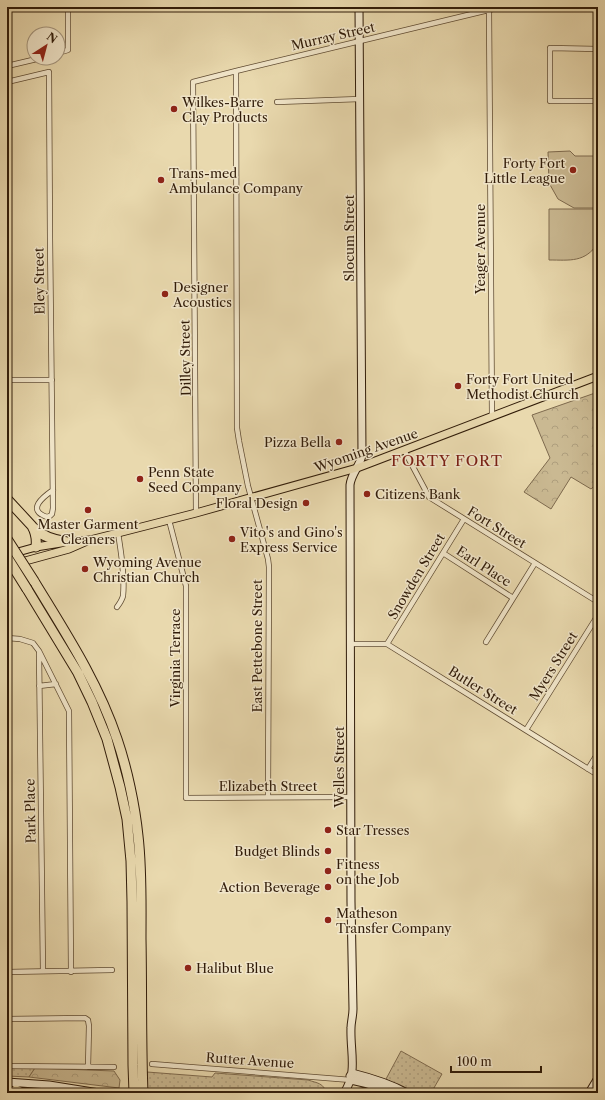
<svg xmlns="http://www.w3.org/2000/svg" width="605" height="1100" viewBox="0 0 605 1100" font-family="'Libre Caslon Text',serif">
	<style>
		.grass { fill: url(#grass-dots); stroke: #7e6a4e }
		.forest { fill: url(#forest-crowns); stroke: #7e6a4e }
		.garden { fill: #cab992; stroke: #7e6a4e }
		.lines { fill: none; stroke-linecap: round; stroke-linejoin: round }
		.street-casing { stroke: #5f4b32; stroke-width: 6 }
		.secondary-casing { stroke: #311c09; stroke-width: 9 }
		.primary-casing { stroke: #311c09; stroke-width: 9 }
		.highway-casing { stroke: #311c09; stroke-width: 11 }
		.street { stroke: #f1e6ca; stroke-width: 4.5 }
		.secondary { stroke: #f1e6ca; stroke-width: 7 }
		.primary { stroke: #e9d9ae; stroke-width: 7 }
		.highway { stroke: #e9d9ae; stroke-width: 9 }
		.highway-bridge-casing { stroke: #311c09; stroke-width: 11; stroke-linecap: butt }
		.highway-bridge { stroke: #e9d9ae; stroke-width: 9 }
		.poi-dot { fill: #8f2418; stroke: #f1e6ca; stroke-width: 1.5 }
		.labels { text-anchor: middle; stroke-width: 3; stroke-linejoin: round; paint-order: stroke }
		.street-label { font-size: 13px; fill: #311c09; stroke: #f1e6ca }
		.poi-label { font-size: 13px; fill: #311c09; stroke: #f1e6ca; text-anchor: start }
		.quarter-label { font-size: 15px; letter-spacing: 1px; fill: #7a1f14; stroke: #f1e6ca }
	</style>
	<defs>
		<pattern id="grass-dots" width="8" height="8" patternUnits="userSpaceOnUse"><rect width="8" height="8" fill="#cab992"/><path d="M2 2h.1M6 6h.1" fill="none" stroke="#ae9e7d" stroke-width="1.8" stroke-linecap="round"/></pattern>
		<pattern id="forest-crowns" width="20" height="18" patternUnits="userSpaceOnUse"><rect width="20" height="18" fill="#cab992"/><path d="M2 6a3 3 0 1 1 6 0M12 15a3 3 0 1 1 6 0" fill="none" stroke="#ae9e7d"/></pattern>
	</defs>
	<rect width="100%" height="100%" fill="#e9d9ae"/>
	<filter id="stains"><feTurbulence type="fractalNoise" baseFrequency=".005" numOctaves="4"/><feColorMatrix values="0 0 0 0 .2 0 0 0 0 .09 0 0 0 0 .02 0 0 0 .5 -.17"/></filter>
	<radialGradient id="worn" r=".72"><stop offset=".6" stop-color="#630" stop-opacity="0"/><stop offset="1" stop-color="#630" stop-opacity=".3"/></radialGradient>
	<!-- grass -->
	<path class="grass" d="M401,1051L442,1074L431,1093H411L386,1079Z
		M7,1068H35L29,1077L7,1076Z
		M147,1072L212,1077L215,1073L308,1080C317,1083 324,1083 326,1093H172L147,1089Z"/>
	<!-- forest -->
	<path class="forest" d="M598,392V483L591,489L571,477L551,509L524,492L550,458L532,415Z
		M35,1068L114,1071L120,1080L119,1088L29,1077Z"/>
	<!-- garden -->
	<path class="garden" d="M570,151L575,156H597L598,158V208H574L558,199L549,183L548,152Z
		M549,209H597L598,243C585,263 570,260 549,260Z"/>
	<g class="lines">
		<!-- street casing -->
		<g class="street-casing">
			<path id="street" d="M489,10L492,417
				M598,49L550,48V101H598
				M58,53L68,50V7
				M7,66L41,58
				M236,71L237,428L239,441L248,486L268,559L269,567L268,797
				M7,82L49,72L50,238L53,508L52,514L50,516L47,517C26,510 43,497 53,490
				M277,102L360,99
				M7,380H52
				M404,450L429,497L598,602
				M196,513L193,82L236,71L501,7
				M169,520L186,586V798L351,797
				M443,553L513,598
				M117,607C120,603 122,600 123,596C125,578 121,551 118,533
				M7,638L20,639L33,643L39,651L69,711L71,972
				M486,642L535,563
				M350,644H387L598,775
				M387,644L464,519
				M39,653L43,971
				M39,686L56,684
				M526,730L598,615
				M588,769L598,753
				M7,972L112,970
				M7,1019L85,1018L88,1020L89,1026L88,1067
				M152,1064L351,1080
				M7,1066L114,1067"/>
		</g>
		<!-- secondary casing -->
		<g class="secondary-casing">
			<path id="secondary" d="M350,1076L352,1073C372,1078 389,1083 407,1093
				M351,1080L377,1086L396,1093
				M7,1082L49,1085L99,1093
				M7,1090L34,1093
				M344,1093C358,1072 350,1052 351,1028C351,1022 353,1016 353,1009L351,902L350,485C351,474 360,466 362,455L359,7
				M355,1093L370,1091L387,1092
				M589,1093L598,1078"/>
		</g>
		<!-- primary casing -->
		<g class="primary-casing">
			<path id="primary" d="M7,555L36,547L67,542L90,540L118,533L196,513L357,468L598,376
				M7,566L69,549L85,542"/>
		</g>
		<!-- highway casing -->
		<g class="highway-casing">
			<path id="highway" d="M7,499L32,526C36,533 37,539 36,547
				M34,528C43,537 54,540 67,542
				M34,581C65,632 98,682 117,739C127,768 135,806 138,836C142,870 141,905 141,939C142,990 141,1042 143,1093
				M27,589L78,673L92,702L107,739L120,787L127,819L131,861L132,902L133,1065L134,1093
				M16,1090L22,1093"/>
		</g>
		<!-- street -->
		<use href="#street" class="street"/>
		<!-- secondary -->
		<use href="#secondary" class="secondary"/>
		<!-- primary -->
		<use href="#primary" class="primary"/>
		<!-- highway -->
		<use href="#highway" class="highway"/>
		<!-- highway-bridge casing -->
		<g class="highway-bridge-casing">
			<path id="highway-bridge" d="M7,539L34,581
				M7,557L27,589"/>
		</g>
		<!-- highway-bridge -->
		<use href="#highway-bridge" class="highway-bridge"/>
	</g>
	<!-- markers -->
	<g class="poi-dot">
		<circle cx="174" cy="109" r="4"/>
		<circle cx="573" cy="170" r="4"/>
		<circle cx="161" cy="180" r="4"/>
		<circle cx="165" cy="294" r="4"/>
		<circle cx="458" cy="386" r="4"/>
		<circle cx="339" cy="442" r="4"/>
		<circle cx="140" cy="479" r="4"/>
		<circle cx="367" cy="494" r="4"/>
		<circle cx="306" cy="503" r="4"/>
		<circle cx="88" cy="510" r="4"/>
		<circle cx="232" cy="539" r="4"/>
		<circle cx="85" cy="569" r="4"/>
		<circle cx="328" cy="830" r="4"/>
		<circle cx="328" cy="851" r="4"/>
		<circle cx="328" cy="871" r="4"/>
		<circle cx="328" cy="887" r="4"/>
		<circle cx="328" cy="920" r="4"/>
		<circle cx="188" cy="968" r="4"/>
	</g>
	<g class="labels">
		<!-- street labels -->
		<g class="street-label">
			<text transform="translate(333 36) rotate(-13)" y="5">Murray Street</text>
			<text transform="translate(349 238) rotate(-90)" y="5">Slocum Street</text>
			<text transform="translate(480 249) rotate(-90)" y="5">Yeager Avenue</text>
			<text transform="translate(39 281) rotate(-91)" y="5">Eley Street</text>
			<text transform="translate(185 358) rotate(-91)" y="5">Dilley Street</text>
			<text transform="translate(366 450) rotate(-19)" y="5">Wyoming Avenue</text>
			<text transform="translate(497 527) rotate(32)" y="5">Fort Street</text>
			<text transform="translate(484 566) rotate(33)" y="5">Earl Place</text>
			<text transform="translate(416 576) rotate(-59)" y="5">Snowden Street</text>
			<text transform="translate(257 646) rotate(-90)" y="5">East Pettebone Street</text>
			<text transform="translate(175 658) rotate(-90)" y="5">Virginia Terrace</text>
			<text transform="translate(553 666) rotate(-58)" y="5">Myers Street</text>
			<text transform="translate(483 690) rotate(32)" y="5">Butler Street</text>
			<text transform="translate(339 767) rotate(-90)" y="5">Welles Street</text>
			<text x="268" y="791">Elizabeth Street</text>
			<text transform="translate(30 811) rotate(-91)" y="5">Park Place</text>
			<text transform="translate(250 1060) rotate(4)" y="5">Rutter Avenue</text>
		</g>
		<!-- poi labels -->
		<g class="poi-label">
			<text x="182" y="107">Wilkes-Barre<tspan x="182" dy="15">Clay Products</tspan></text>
			<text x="565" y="168" text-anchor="end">Forty Fort<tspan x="565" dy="15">Little League</tspan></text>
			<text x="169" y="178">Trans-med<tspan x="169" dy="15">Ambulance Company</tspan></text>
			<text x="173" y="292">Designer<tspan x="173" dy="15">Acoustics</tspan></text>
			<text x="466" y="384">Forty Fort United<tspan x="466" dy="15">Methodist Church</tspan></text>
			<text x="331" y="447" text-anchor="end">Pizza Bella</text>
			<text x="148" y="477">Penn State<tspan x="148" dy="15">Seed Company</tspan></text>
			<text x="375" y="499">Citizens Bank</text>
			<text x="298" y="508" text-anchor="end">Floral Design</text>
			<text x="88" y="529" text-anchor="middle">Master Garment<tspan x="88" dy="15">Cleaners</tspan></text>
			<text x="240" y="537">Vito's and Gino's<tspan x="240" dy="15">Express Service</tspan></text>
			<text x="93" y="567">Wyoming Avenue<tspan x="93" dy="15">Christian Church</tspan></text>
			<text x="336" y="835">Star Tresses</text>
			<text x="320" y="856" text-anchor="end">Budget Blinds</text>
			<text x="336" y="869">Fitness<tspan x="336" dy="15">on the Job</tspan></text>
			<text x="320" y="892" text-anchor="end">Action Beverage</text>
			<text x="336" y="918">Matheson<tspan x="336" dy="15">Transfer Company</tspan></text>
			<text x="196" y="973">Halibut Blue</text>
		</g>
		<!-- quarter labels -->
		<g class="quarter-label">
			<text x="447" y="466">FORTY FORT</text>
		</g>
	</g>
	<!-- margin -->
	<rect width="605" height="1100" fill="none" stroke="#e9d9ae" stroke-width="24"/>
	<rect x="8" y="8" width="589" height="1084" fill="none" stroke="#311c09" stroke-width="2"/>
	<rect x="12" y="12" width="581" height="1076" fill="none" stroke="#311c09"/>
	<!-- north arrow -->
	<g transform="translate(46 46) rotate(36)"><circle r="19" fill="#f1e6ca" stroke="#a4957d"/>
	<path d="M0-3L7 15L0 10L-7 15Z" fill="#8f2418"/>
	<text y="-6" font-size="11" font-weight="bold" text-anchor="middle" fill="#311c09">N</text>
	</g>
	<!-- scale -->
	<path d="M451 1066v6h90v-6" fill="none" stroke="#311c09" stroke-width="2"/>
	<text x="457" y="1066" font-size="12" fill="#311c09" stroke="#f1e6ca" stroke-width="3" paint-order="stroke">100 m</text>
	<rect width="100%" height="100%" filter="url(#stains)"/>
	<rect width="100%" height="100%" fill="url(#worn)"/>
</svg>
